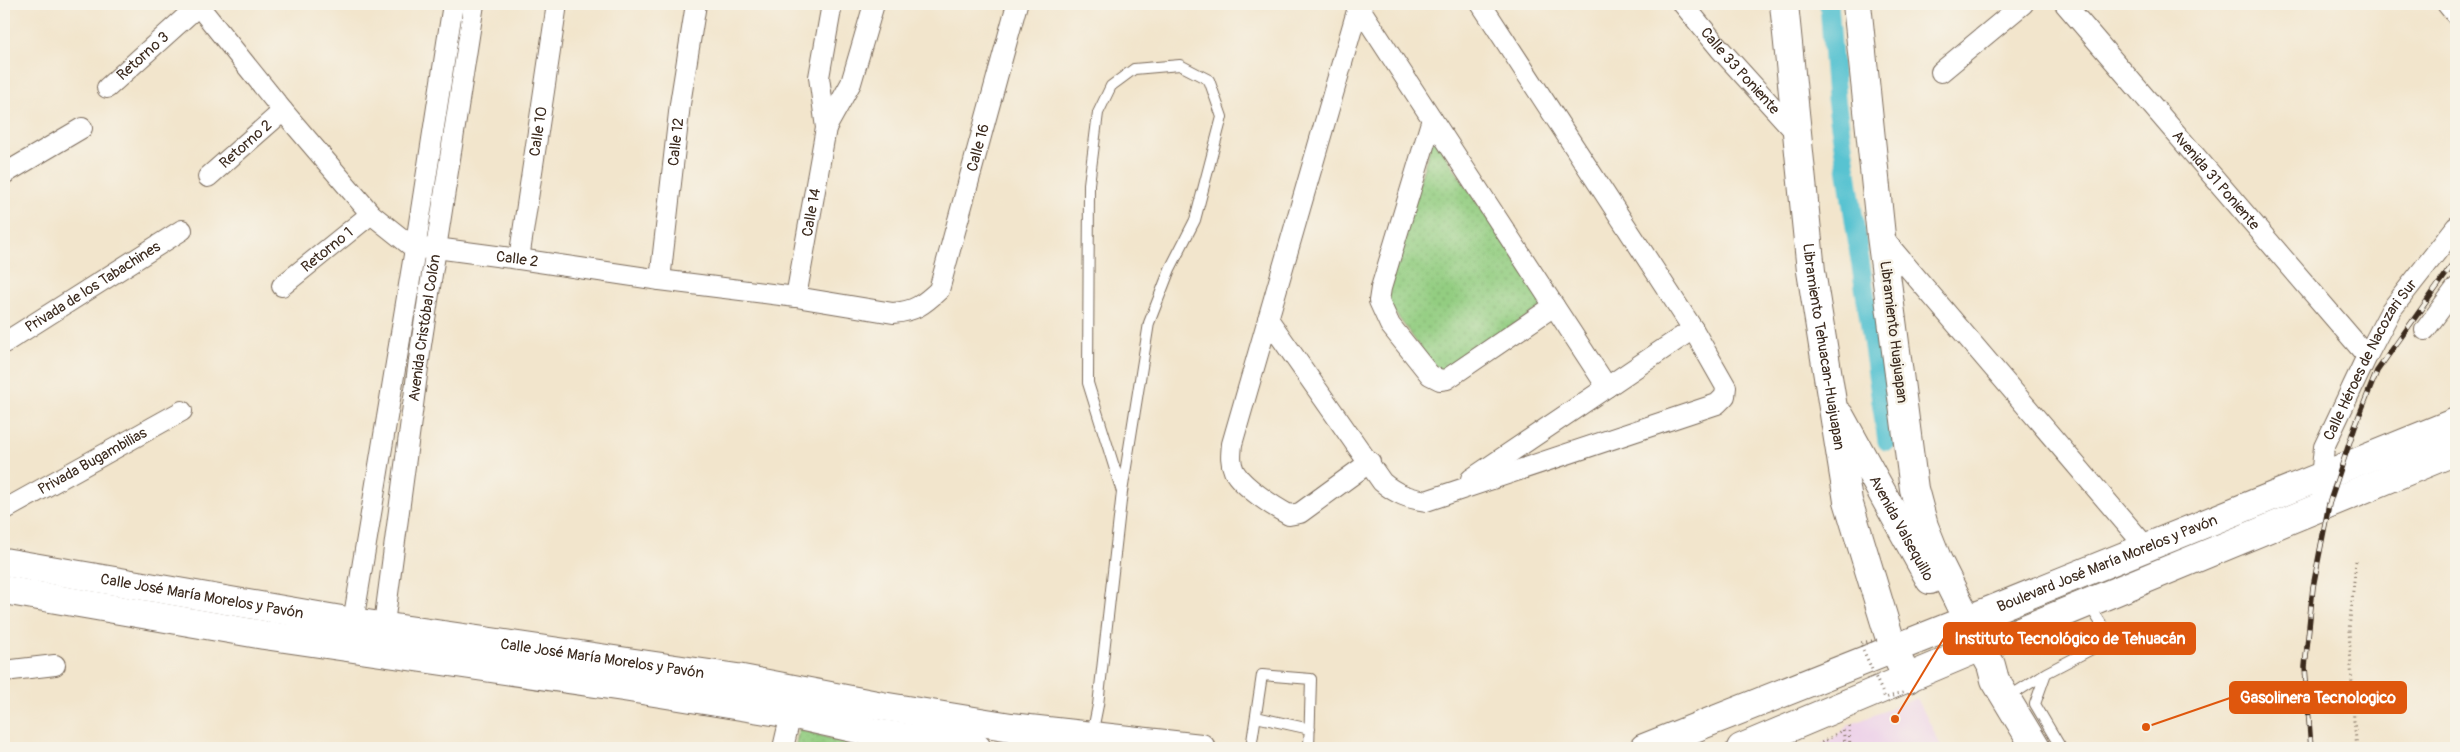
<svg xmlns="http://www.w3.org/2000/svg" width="2460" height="752" viewBox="0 0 2460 752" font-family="Pangolin,sans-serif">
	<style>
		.built { fill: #edd1e9 }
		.grass { fill: url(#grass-dots); stroke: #677c50 }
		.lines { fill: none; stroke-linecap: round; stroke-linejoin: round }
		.canal { stroke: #58c3d1; stroke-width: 19 }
		.lane-casing { stroke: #7b6b5b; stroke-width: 12 }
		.street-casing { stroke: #7b6b5b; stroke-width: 22 }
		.secondary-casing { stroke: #7b6b5b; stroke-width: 30 }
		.primary-casing { stroke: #7b6b5b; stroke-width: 30 }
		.path { stroke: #7b6b5b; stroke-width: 3; stroke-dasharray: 1 4; stroke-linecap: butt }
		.lane { stroke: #fff; stroke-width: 10 }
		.street { stroke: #fff; stroke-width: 20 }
		.secondary { stroke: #fff; stroke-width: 28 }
		.primary { stroke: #fff; stroke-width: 28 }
		.rail-casing { stroke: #3b2a1e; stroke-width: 5.5 }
		.rail { stroke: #f7f3e8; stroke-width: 4; stroke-dasharray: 11; stroke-linecap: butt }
		.path-bridge { stroke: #7b6b5b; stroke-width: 3; stroke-dasharray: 1 4; stroke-linecap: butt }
		.labels { text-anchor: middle; stroke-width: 5; stroke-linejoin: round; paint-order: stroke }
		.street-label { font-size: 15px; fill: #3b2a1e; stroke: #f7f3e8 }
		.leader { fill: none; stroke: #df570d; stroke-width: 2 }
		.callout-dot { fill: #df570d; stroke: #f7f3e8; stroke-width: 2 }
		.callout { fill: #df570d; stroke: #df570d; stroke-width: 2 }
		.callout-label { font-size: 16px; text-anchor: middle; font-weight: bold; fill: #fff }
	</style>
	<defs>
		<pattern id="grass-dots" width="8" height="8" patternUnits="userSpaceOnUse" patternTransform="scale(1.25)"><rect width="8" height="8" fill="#93cd81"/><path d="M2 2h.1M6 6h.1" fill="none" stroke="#80b06f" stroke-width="1.8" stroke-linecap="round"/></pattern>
	</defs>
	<rect width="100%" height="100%" fill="#f7f3e8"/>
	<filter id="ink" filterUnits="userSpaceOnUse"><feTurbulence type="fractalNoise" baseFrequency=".02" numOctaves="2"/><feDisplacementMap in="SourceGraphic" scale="10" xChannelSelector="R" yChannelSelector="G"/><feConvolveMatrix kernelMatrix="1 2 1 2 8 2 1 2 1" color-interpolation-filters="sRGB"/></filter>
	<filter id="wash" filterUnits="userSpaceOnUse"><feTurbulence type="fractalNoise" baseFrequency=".0096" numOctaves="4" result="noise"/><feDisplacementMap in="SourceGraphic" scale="20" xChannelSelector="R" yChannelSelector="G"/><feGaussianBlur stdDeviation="1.12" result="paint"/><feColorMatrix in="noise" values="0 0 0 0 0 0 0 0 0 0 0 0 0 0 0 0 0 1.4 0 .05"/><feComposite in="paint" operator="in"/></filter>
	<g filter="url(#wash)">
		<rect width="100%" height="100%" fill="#f2e5cc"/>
		<!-- built -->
		<path class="built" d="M1917,698L1942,748H1812L1832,739L1849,725Z"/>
		<!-- grass -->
		<path class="grass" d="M1433,137L1546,304L1439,373L1384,298Z
			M799,729L855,746L854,748H795Z"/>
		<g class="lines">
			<!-- canal -->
			<path class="canal" d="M1829,4L1836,99L1887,441"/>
		</g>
	</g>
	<g filter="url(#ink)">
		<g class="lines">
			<!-- lane casing -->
			<g class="lane-casing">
				<path id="lane" d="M2046,673L2111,639L2088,603
					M2007,698L2046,673L2035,704L2061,748
					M1256,717L1310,729
					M1092,735L1098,705L1122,492L1149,323L1170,269L1195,220L1222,117L1209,80L1180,65L1134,69L1111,86L1098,113L1089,184L1088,383L1122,492
					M1251,748L1262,675L1311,679L1309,748"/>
			</g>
			<!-- street casing -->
			<g class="street-casing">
				<g id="street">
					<path id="s1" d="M197,4L283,111L371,214L415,249L436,248L519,259L660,280L796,297L893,313C915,311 923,305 939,290L1017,4"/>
					<path d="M1359,4L1232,444C1231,454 1230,462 1234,471C1242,486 1274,507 1289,515L1300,513L1370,462"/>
					<path id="s2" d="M1683,4L1720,49L1798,135"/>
					<path id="s3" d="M2065,4L2367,356"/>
					<path d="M2447,4L2456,15"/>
					<path d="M1359,7L1607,387"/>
					<path d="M1941,72L2023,4"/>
					<path id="s4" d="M107,88L199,5"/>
					<path d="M1432,119L1381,288L1379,301L1390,325L1430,375L1440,380L1447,379L1554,306"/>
					<path d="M826,128L851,83L874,4"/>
					<path d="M4,174L82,128"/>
					<path id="s5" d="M208,177L283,111"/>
					<path d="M1881,236L2146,547"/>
					<path id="s6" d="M519,259L557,4"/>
					<path id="s7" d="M660,280L680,104L696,4"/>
					<path id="s8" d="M282,286L371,214"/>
					<path id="s9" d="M796,297L826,128L819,77L832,4"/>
					<path d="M1268,319L1382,482C1396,494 1408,498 1426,501L1717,404L1725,396L1726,387L1693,329L1481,4"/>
					<path d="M2425,330L2456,288"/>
					<path id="s10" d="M4,343L182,230"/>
					<path d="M1471,479L1693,329"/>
					<path id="s11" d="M2320,489L2324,447L2367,356L2391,310L2456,227"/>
					<path id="s12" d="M4,510L182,411"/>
					<path d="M351,634L415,249L453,4"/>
					<path id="s13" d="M382,639L421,345L474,4"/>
					<path d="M4,671L55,665"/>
					<path d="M783,748L794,701"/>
				</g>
			</g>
			<!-- secondary casing -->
			<g class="secondary-casing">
				<g id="secondary">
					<path id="s14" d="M1969,619L2456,422"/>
					<path d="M2036,748L1995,680L1991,665L1981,647L2456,451"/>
				</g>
			</g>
			<!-- primary casing -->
			<g class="primary-casing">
				<g id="primary">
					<path id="s15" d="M1784,4L1811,271L1848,501L1893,649L1908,679"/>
					<path id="s16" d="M1840,416L1930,580"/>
					<path id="s17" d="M4,562L353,622L737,678L882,706L1011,727L1201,748"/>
					<path d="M4,590L264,635L623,687L791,714L876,733L977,748"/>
					<path d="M1644,748L1969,619"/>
					<path d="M1741,748L1981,647L1938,561L1924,526L1914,489L1881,236L1857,4"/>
				</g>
			</g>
			<!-- path -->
			<path class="path" d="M2356,561L2349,630L2354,721L2357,748
				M1849,726L1850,748
				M1813,748L1843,730L1846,748"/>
			<!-- lane -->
			<use href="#lane" class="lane"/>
			<!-- street -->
			<use href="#street" class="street"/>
			<!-- secondary -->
			<use href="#secondary" class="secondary"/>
			<!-- primary -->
			<use href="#primary" class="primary"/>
			<!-- rail casing -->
			<g class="rail-casing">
				<path id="rail" d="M2311,748L2305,667L2313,587L2329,504L2355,426L2377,371L2456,260"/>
			</g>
			<!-- rail -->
			<use href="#rail" class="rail"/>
			<!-- path-bridge -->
			<path class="path-bridge" d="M1877,640L1860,643L1885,698L1906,692"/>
		</g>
	</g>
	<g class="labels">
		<!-- street labels -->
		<g class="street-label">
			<text dy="5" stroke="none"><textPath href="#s4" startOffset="48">Retorno 3</textPath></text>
			<text dy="5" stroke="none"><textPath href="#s2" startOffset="88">Calle 33 Poniente</textPath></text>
			<text dy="5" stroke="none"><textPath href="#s6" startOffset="129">Calle 10</textPath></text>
			<text dy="5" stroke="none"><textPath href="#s7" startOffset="139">Calle 12</textPath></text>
			<text dy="5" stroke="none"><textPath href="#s5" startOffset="50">Retorno 2</textPath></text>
			<text dy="5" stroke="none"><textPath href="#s1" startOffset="1012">Calle 16</textPath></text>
			<text dy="5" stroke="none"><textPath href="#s3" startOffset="232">Avenida 31 Poniente</textPath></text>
			<text dy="5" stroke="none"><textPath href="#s9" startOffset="86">Calle 14</textPath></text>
			<text dy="5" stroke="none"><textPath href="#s8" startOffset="58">Retorno 1</textPath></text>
			<text dy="5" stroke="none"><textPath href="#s1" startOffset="432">Calle 2</textPath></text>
			<text dy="5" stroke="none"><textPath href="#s10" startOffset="105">Privada de los Tabachines</textPath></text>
			<text dy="5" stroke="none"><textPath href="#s13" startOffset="314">Avenida Cristóbal Colón</textPath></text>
			<text transform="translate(1894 332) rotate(83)" y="5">Libramiento Huajuapan</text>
			<text dy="5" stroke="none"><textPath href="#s15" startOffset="345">Libramiento Tehuacan-Huajuapan</textPath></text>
			<text dy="5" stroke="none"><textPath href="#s11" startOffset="141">Calle Héroes de Nacozari Sur</textPath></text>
			<text dy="5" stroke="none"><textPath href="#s12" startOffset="101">Privada Bugambilias</textPath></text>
			<text dy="5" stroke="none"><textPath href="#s16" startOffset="128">Avenida Valsequillo</textPath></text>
			<text dy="5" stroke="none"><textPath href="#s14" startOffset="149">Boulevard José María Morelos y Pavón</textPath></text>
			<text dy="5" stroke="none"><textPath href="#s17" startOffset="201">Calle José María Morelos y Pavón</textPath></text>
			<text dy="5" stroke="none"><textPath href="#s17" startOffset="606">Calle José María Morelos y Pavón</textPath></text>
		</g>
	</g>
	<!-- callouts -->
	<path class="leader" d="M1895 719L1944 638M2146 727L2230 698"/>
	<g class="callout-dot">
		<circle cx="1895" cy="719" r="5"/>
		<circle cx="2146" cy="727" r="5"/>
	</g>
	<g class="callout">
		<rect x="1944" y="623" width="251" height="31" rx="5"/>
		<rect x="2230" y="682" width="176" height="31" rx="5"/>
	</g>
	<g class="callout-label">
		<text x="2070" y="644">Instituto Tecnológico de Tehuacán</text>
		<text x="2318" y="703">Gasolinera Tecnologico</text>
	</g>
	<!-- margin -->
	<rect width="2460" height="752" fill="none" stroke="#f7f3e8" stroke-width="20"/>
</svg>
